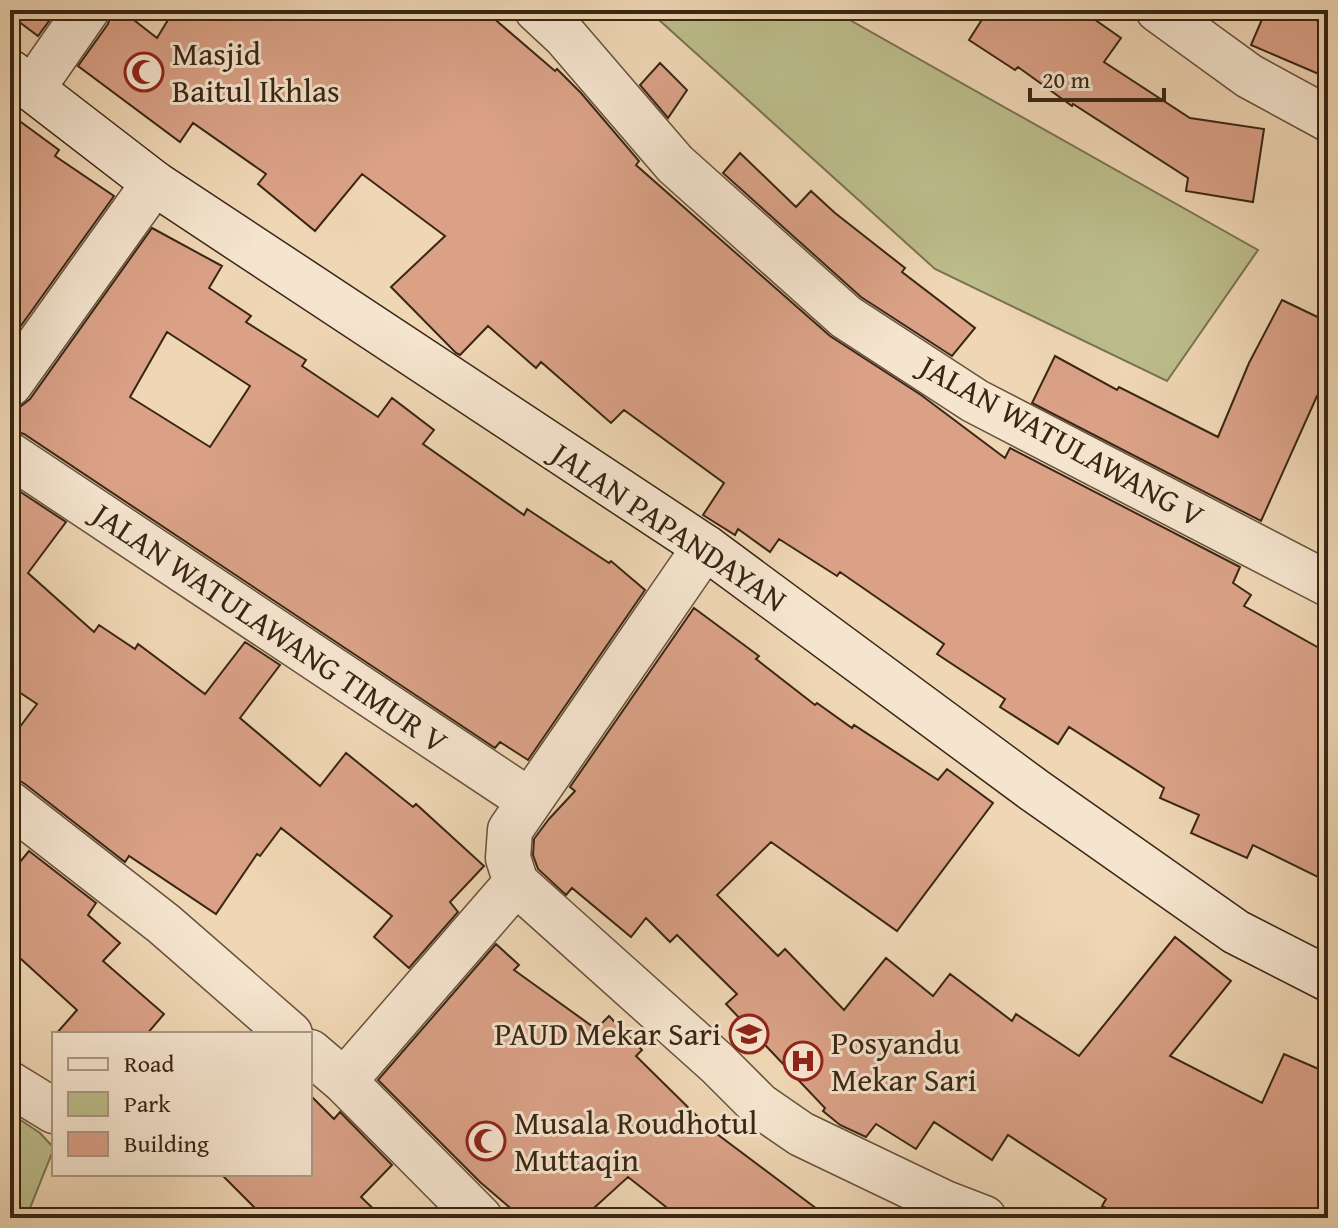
<svg xmlns="http://www.w3.org/2000/svg" width="1338" height="1228" viewBox="0 0 1338 1228" font-family="'Gentium Book Plus',serif">
	<style>
		.green { fill: #bcbd8b; stroke: #7a7250; stroke-width: 2 }
		.building { fill: #daa187; stroke: #392614; stroke-width: 2; fill-rule: evenodd }
		.lines { fill: none; stroke-linecap: round; stroke-linejoin: round }
		.minor-casing { stroke: #66523c; stroke-width: 47 }
		.secondary-casing { stroke: #392614; stroke-width: 47 }
		.minor { stroke: #f5e4ce; stroke-width: 44 }
		.secondary { stroke: #f5e4ce; stroke-width: 44 }
		.labels { text-anchor: middle; stroke-width: 6; stroke-linejoin: round; paint-order: stroke }
		.poi-label { font-size: 32px; fill: #392614; stroke: #f5e4ce; text-anchor: start }
		.street-label { font-size: 32px; fill: #392614; stroke: #f5e4ce }
	</style>
	<rect width="100%" height="100%" fill="#efd6b4"/>
	<filter id="stains"><feTurbulence type="fractalNoise" baseFrequency=".0025" numOctaves="4"/><feColorMatrix values="0 0 0 0 .2 0 0 0 0 .09 0 0 0 0 .02 0 0 0 .5 -.17"/></filter>
	<radialGradient id="worn" r=".72"><stop offset=".6" stop-color="#630" stop-opacity="0"/><stop offset="1" stop-color="#630" stop-opacity=".3"/></radialGradient>
	<!-- green -->
	<path class="green" d="M648,10H832L1258,250L1167,381L935,269Z
		M10,1113L40,1133L54,1148L26,1218H10Z"/>
	<!-- building -->
	<path class="building" d="M10,10H57L38,36L10,15Z
		M112,10H121L157,38L174,10H484L555,71L557,69L581,93L639,161L636,165L830,336L921,395L1005,458L1010,448L1240,567L1233,583L1251,595L1244,606L1328,653V882L1253,845L1247,858L1191,833L1199,815L1160,798L1164,788L1069,727L1058,744L1000,707L1005,699L937,654L944,644L840,572L837,576L779,539L770,552L738,529L735,535L703,515L724,483L624,410L611,423L541,362L536,368L488,326L460,355L456,353L391,287L445,236L362,174L315,231L258,184L266,174L193,123L180,142L78,66L108,24Z
		M988,10H1081L1121,38L1104,62L1190,118L1264,129L1253,202L1186,191L1188,178L1073,104L1072,106L1018,67L1015,70L969,40Z
		M1266,10H1293L1328,25V78L1251,45Z
		M660,63L687,90L668,118L640,85Z
		M10,114L59,150L55,156L114,196L10,341Z
		M740,153L796,207L811,191L835,213L905,268L902,272L975,328L952,356L861,297L723,173Z
		M152,228L222,266L209,288L251,316L246,322L306,360L302,366L378,417L392,398L434,430L423,444L524,515L527,509L609,563L611,561L645,590L528,760L500,742L495,748L24,434L10,430V409L21,406L30,399ZM167,332L250,386L210,447L130,397Z
		M1282,300L1328,322V402L1317,396L1261,521L1032,403L1055,356L1117,390L1119,387L1218,437L1249,363Z
		M10,485L66,522L28,573L94,632L99,625L135,649L138,644L205,694L245,642L280,665L240,718L320,786L346,753L413,807L416,804L484,866L450,902L458,912L409,968L374,937L392,916L281,828L260,856L257,854L216,914L129,856L125,862L25,784L10,775V740L37,704L10,686Z
		M694,608L759,656L756,659L815,705L817,703L852,728L854,725L938,780L947,769L993,803L897,931L771,842L717,895L778,956L785,949L844,1010L886,958L933,996L950,974L1012,1021L1016,1014L1079,1056L1175,937L1231,981L1170,1056L1262,1103L1284,1054L1328,1073V1218H1124L1102,1206L1106,1199L1008,1135L992,1160L934,1122L916,1149L876,1124L866,1137L840,1125L823,1111L825,1108L726,1004L737,994L677,935L670,942L646,918L631,937L572,888L566,895L538,869L533,855L534,839L549,819L575,791L570,787Z
		M29,851L96,903L88,915L120,943L103,961L164,1014L147,1034H56L77,1010L10,949V874Z
		M496,944L519,965L514,970L596,1029L609,1016L642,1050L636,1056L709,1128L829,1218H680L628,1177L583,1218H522L480,1182L378,1080Z
		M310,1095L334,1119L340,1112L392,1165L361,1197L383,1218H265L221,1174H310Z"/>
	<g class="lines">
		<!-- minor casing -->
		<g class="minor-casing">
			<path id="minor" d="M537,10L565,36L675,164L846,317L975,401L1328,584
				M1158,10L1249,76L1328,119
				M32,89L87,10
				M10,384L154,183
				M10,455L530,801
				M10,804L164,924L290,1034
				M516,883L717,1063L759,1105L801,1134L945,1203L984,1218
				M310,1052L344,1081L480,1218
				M344,1081L516,883L508,858L510,830L705,547
				M10,1084L54,1111"/>
		</g>
		<!-- secondary casing -->
		<g class="secondary-casing">
			<path id="secondary" d="M10,72L154,183L705,547L1034,790L1236,932L1328,979"/>
		</g>
		<!-- minor -->
		<use href="#minor" class="minor"/>
		<!-- secondary -->
		<use href="#secondary" class="secondary"/>
	</g>
	<!-- icons -->
	<defs>
		<g id="mosque-ring" transform="scale(2)"><circle r="9.5" fill="#f5e4ce" stroke="#8f2418" stroke-width="1.5"/><path d="M3.5-4.9A6 6 0 1 0 3.5 4.9A5 5 0 1 1 3.5-4.9Z" fill="#8f2418"/></g>
		<g id="school-ring" transform="scale(2)"><circle r="9.5" fill="#f5e4ce" stroke="#8f2418" stroke-width="1.5"/><path d="M0-5L7-2L0 1L-7-2ZM-4 1L0 2.5L4 1V4Q0 6-4 4Z" fill="#8f2418"/></g>
		<g id="hospital-ring" transform="scale(2)"><circle r="9.5" fill="#f5e4ce" stroke="#8f2418" stroke-width="1.5"/><path d="M-5-5h3v3.5h4V-5h3V5h-3V1.5h-4V5h-3Z" fill="#8f2418"/></g>
	</defs>
	<g fill-rule="evenodd">
		<use href="#mosque-ring" x="144" y="72"/>
		<use href="#school-ring" x="749" y="1034"/>
		<use href="#hospital-ring" x="803" y="1061"/>
		<use href="#mosque-ring" x="486" y="1141"/>
	</g>
	<g class="labels">
		<!-- poi labels -->
		<g class="poi-label">
			<text x="172" y="65">Masjid<tspan x="172" dy="37">Baitul Ikhlas</tspan></text>
			<text x="721" y="1045" text-anchor="end">PAUD Mekar Sari</text>
			<text x="831" y="1054">Posyandu<tspan x="831" dy="37">Mekar Sari</tspan></text>
			<text x="514" y="1134">Musala Roudhotul<tspan x="514" dy="37">Muttaqin</tspan></text>
		</g>
		<!-- street labels -->
		<g class="street-label">
			<text transform="translate(1062 441) rotate(29)" y="11">JALAN WATULAWANG V</text>
			<text transform="translate(669 527) rotate(34)" y="11">JALAN PAPANDAYAN</text>
			<text transform="translate(270 628) rotate(34)" y="11">JALAN WATULAWANG TIMUR V</text>
		</g>
	</g>
	<!-- margin -->
	<rect width="1338" height="1228" fill="none" stroke="#efd6b4" stroke-width="40"/>
	<rect x="12" y="12" width="1314" height="1204" fill="none" stroke="#392614" stroke-width="4"/>
	<rect x="20" y="20" width="1298" height="1188" fill="none" stroke="#392614" stroke-width="2"/>
	<!-- legend -->
	<rect x="52" y="1032" width="260" height="144" fill="#f5e4ce" stroke="#aa9884" stroke-width="2"/>
	<rect x="68" y="1058" width="40" height="12" fill="#f5e4ce" stroke="#aa9884" stroke-width="2"/>
	<text x="124" y="1072" font-size="24" fill="#392614">Road</text>
	<rect x="68" y="1092" width="40" height="24" fill="#bcbd8b" stroke="#aa9884" stroke-width="2"/>
	<text x="124" y="1112" font-size="24" fill="#392614">Park</text>
	<rect x="68" y="1132" width="40" height="24" fill="#daa187" stroke="#aa9884" stroke-width="2"/>
	<text x="124" y="1152" font-size="24" fill="#392614">Building</text>
	<!-- scale -->
	<path d="M1030 88v12h134v-12" fill="none" stroke="#392614" stroke-width="4"/>
	<text x="1042" y="88" font-size="24" fill="#392614" stroke="#f5e4ce" stroke-width="6" paint-order="stroke">20 m</text>
	<rect width="100%" height="100%" filter="url(#stains)"/>
	<rect width="100%" height="100%" fill="url(#worn)"/>
</svg>
